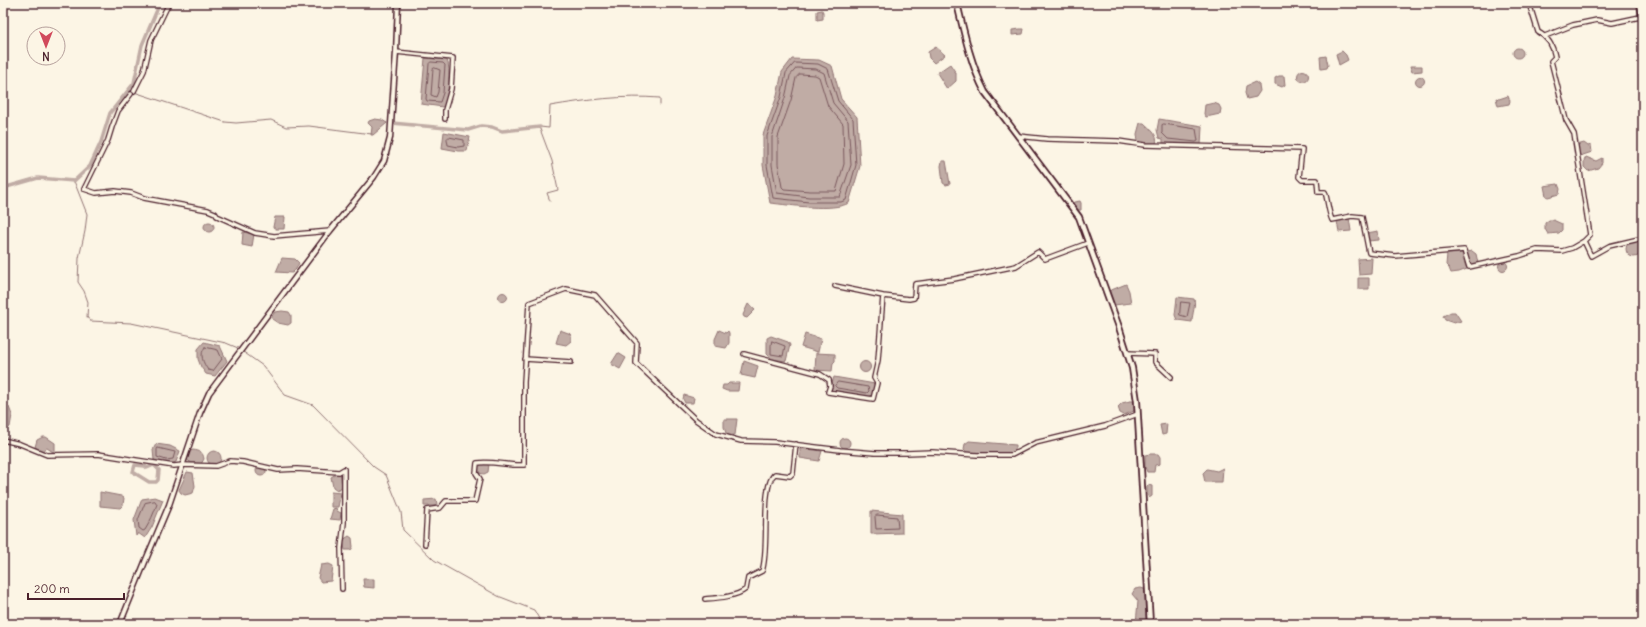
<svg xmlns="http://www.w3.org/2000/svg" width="1646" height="627" viewBox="0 0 1646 627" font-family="Delius,sans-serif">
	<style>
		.water { fill: #c0aca5; stroke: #917474 }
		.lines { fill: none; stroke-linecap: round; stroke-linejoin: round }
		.shore { stroke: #79575c; stroke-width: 1 }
		.stream { stroke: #917474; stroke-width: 1 }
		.canal { stroke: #c0aca5; stroke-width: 3.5 }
		.minor-casing { stroke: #4a1f2b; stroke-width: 6 }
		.tertiary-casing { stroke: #4a1f2b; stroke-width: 7 }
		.secondary-casing { stroke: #4a1f2b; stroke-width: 8 }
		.minor { stroke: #fcf5e5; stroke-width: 3.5 }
		.tertiary { stroke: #fcf5e5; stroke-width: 4 }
		.secondary { stroke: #fcf5e5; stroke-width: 4.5 }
	</style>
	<rect width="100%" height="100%" fill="#fcf5e5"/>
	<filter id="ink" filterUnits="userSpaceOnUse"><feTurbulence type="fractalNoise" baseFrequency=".025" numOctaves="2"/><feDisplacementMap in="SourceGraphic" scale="8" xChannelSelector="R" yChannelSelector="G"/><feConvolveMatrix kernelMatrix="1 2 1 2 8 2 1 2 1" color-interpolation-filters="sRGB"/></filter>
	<g filter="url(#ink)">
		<!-- water -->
		<path class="water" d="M822,10L823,12V19L817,20V11Z
			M1020,29H1024L1023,34L1012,35V30Z
			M936,47L945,55L934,63L929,58L928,52Z
			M1513 53a5 5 0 1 1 10 0a5 5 0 1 1-10 0Z
			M1342,51L1346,55L1348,60L1339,65L1336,54Z
			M1326,56L1328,65L1327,68L1321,69L1320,57Z
			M425,58L447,60C451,68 449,99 443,107L421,104Z
			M792,59L819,60L832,66L841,99L857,117L860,166L849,203C832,212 790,205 770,203L763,165V135L777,96L782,72Z
			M950,64L956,73V81L947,89L937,73Z
			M1410,66H1422V71L1412,72Z
			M1297.5 76a5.5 5.5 0 1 1 11 0a5.5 5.5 0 1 1-11 0Z
			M1279,76H1284L1285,85L1282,87L1275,84V78Z
			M1415.5 81a4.5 4.5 0 1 1 9 0a4.5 4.5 0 1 1-9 0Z
			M1255,82L1259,85L1260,91L1256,97L1247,99L1245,93L1246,86Z
			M1508,96L1510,101L1509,104L1498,106L1496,98L1499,99Z
			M1214,103L1219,105L1221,109L1220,114L1206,117L1204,114L1205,105Z
			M375,119L382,120L387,123L373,135H371L372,127L368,123L369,121Z
			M1159,119L1202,126L1201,146L1163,143V139L1159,138L1157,130Z
			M1140,123H1144C1149,128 1159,135 1156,144H1143L1138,141L1137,134Z
			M444,132L470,137L467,151H458L442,148Z
			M1584,143L1588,146L1591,145L1592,152L1580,156L1577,145Z
			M1586,157L1596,161L1602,158V163L1598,168L1588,171L1584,167V161Z
			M942,161H946L950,184L946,185L943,183L941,166Z
			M1558,184L1560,189L1559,194L1548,197L1546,196L1544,186Z
			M1080,201L1081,203V210H1075L1072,205L1074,202Z
			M275,217H285L284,229H276L273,227Z
			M1349,218L1351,231L1339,232L1337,221Z
			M1553,220L1562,224V230L1559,233L1548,234L1545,229V223L1549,220Z
			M204 227a5 5 0 1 1 10 0a5 5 0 1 1-10 0Z
			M1378,231L1379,240L1368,241L1367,233Z
			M243,232L254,234L252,247L242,245Z
			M1626 249a8 8 0 1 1 16 0a8 8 0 1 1-16 0Z
			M1472,251L1476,254L1478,263L1471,266L1466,254L1468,252Z
			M1463,253V259L1467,269L1459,272L1451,273L1449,268L1446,265L1447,254Z
			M282,258L295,259L299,263L296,269L292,273L276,272Z
			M1372,258L1371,274L1359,275L1358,259Z
			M1498.5 266a4.5 4.5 0 1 1 9 0a4.5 4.5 0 1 1-9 0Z
			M1358,278H1369V289H1358Z
			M1126,284L1129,291L1131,303L1114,305L1109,291Z
			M498.5 297a4.5 4.5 0 1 1 9 0a4.5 4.5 0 1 1-9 0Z
			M1177,297L1194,299C1196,305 1192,314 1192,322L1177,320L1175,315Z
			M748,304L755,310L747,318L744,317L743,315Z
			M282,311L289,312L291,315V323L288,325L278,323L272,319V316L275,312Z
			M1451,312H1455L1461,321L1454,323L1445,320L1443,316Z
			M560,330L571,334V341L566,345L556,343Z
			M719,330L726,333L728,331L729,333V343L726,348L715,346V339Z
			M805,334L821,339L818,352L801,347Z
			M771,336L788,342L790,345L786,361L772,359L767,354V338Z
			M204,342L220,346L227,361L215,376L206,374L201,367L198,359V349Z
			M618,353L626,358L620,369L611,364Z
			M816,353L835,354V361L833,363L832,371L815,370Z
			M744,361L758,366L755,378L741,375Z
			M859.5 367a5.5 5.5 0 1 1 11 0a5.5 5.5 0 1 1-11 0Z
			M834,377L875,384L872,397L830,391Z
			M729,383H739L738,391H727L722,389L723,385H727Z
			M684,395L694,398L693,403H685L683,399Z
			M1130,401H1133L1135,404L1134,411L1124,415L1120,413L1118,407L1122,403Z
			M6,407H9L12,415L10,427L6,429L3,427V410Z
			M724,419H737L735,435L727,436L724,427Z
			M1167,424L1166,434L1162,435L1160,425Z
			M43,437H46L55,443V451L53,452L47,448L42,451L35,447L37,440Z
			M840 443a5 5 0 1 1 10 0a5 5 0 1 1-10 0Z
			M969,441L1016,445V448L1012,453H967L964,449L965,444Z
			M156,444L170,446L180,451L176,462L170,464L154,460L153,450Z
			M800,448L822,451L819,461L800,458Z
			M193,450C200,451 203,452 204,459L201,464L192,463L187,460L190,451Z
			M207 458a7 7 0 1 1 14 0a7 7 0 1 1-14 0Z
			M1150,454H1158L1160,457V464L1155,465L1154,472H1147L1145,467V455Z
			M481,463L489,464L488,472L484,474L479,473L478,467Z
			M256 471a5 5 0 1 1 10 0a5 5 0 1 1-10 0Z
			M1223,468L1222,482H1205L1203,473L1207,469L1217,471Z
			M187,472L193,473L195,486L193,493L185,495L181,493L179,490Z
			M340,472L342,487L337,490L333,487L331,477Z
			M1148,485L1152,486V496L1149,498L1147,494V486Z
			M100,492L121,496L124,498L123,505L120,508L100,506Z
			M331,492L341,493L338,507H331Z
			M155,497L163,500L152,527L145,538L138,533L136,536L134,520L142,499Z
			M436,499L437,504L436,506H424V500Z
			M336,508L337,511L341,513L340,520L330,519L333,509Z
			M871,511L902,514V533L871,534Z
			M349,536L352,538L353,547L351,550H345L343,540Z
			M329,564L333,566L331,581L321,582L318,578L321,565Z
			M363,579H374V588L364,587Z
			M1141,588L1144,589L1145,592L1146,624H1136L1138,601L1132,594L1135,589Z"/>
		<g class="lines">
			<!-- shore -->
			<path class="shore" d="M431,62L443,63L445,65L443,93L440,102L427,101L426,99L429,64Z
				M795,63L818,64L828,69L838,101L853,119L856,165L846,200L841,202H809L773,198L767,165V136L781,97L786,73Z
				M435,68L440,70L438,92L436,97L431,95L433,69Z
				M797,68L816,69L824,73L833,103L848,121L851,165L840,197H809L777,193L772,165V137L785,98L790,76Z
				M800,74L815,75L819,77L828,106L843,124L844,164L836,191H810L784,189L782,187L778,164V137L791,100L796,78Z
				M1164,124L1196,129L1198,141L1196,142L1168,139L1162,133V125Z
				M449,137L464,140V146L458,147L448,145L447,139Z
				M1181,302L1190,303L1187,317L1180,315Z
				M772,341L785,346L783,356L771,354V346Z
				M205,347L218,350L222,359L213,371L208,370C203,363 199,354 205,347Z
				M838,382L868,387L869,391L867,393L837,388L835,386Z
				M158,448L175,452L173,459L166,460L157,457V450Z
				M155,501L157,504C154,513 150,522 145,530L143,531L139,528L138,520L145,503Z
				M877,515L897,517L898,528L876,529L875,517Z"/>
			<!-- stream -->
			<path class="stream" d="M128,90L225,122L236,123L271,120L286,127L309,126L372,134
				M536,127L540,129L552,161L558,190L547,193L550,201
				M540,127L549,128L550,106C586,100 623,95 660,98V105
				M74,181L87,214L85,231L79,258L78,282L84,291L88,302L87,317L90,321L131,323L226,343L238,348
				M242,351L263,366L285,395L313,405L374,467L386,475L401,512L403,530L434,560L498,596L534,610L542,624"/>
			<!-- canal -->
			<path class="canal" d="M392,123L468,130L481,126L492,127L502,131L540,127
				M3,188L38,178L74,181L90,166L101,142L110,113L134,83L142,45L160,3
				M135,465L145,466L147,468L154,465L159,470L158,480L156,482H149L133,472Z"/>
			<!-- minor casing -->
			<g class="minor-casing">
				<path id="minor" d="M1529,3L1538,32C1548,37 1553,46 1555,57L1551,61L1566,120L1574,134L1590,235L1584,241L1591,256L1609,246L1643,238
					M1545,36L1573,25L1597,20L1612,23L1640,17L1641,14L1639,3
					M396,52L453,58L451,89L445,110V119
					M134,91L144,71L151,40L169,3
					M131,94L118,111L112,127L108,140L84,189L96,193L115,191L131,193L144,198L208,210L215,213L217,216L255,233L274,236L330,231
					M1018,136L1047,139L1118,141L1145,145L1302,149L1299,177L1302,180H1317L1318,192H1325C1328,201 1328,211 1332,220L1352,216L1362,217L1369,253L1395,256L1464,250L1469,267L1519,256L1537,250L1562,251L1572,248L1584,241
					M835,286L883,296
					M1127,353L1155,354V362L1171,377
					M744,354L820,374L829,380L830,386L828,392L873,399L877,383L874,378L878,360L883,296L909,299L914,298L915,284L954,279L1016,266L1038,252L1045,259L1088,243
					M525,359L571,362
					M3,440L20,444L47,455L98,454L174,466L183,465L216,466L230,461L243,462L278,470L297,469L339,472L344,469V523L341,548L342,589
					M425,544L427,510L440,508L446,501H475L480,479L476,473L477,463C494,461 508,466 524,465V382L529,303L566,289L595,295L637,343L636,363L696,420L716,434L741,441L775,442L840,450L875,453H906L932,452L977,455H1012L1035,443L1105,426L1138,414
					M705,599C718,598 736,597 746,589L748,578L762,571C770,551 760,484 775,474L790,476L793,473L796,444"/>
			</g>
			<!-- tertiary casing -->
			<g class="tertiary-casing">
				<path id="tertiary" d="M120,624L145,562L169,505L200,413L209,393L330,231L374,177L384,161L390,138L396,52L398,3"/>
			</g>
			<!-- secondary casing -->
			<g class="secondary-casing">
				<path id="secondary" d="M957,3C964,33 971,65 985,92L1079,217L1119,327L1132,368L1137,401L1150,624"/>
			</g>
			<!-- minor -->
			<use href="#minor" class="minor"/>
			<!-- tertiary -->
			<use href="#tertiary" class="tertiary"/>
			<!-- secondary -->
			<use href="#secondary" class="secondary"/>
		</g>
	</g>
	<!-- margin -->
	<rect width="1646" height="627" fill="none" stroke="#fcf5e5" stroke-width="16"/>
	<rect x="8" y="8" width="1630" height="611" fill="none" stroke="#4a1f2b" stroke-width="1.5" filter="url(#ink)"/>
	<!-- north arrow -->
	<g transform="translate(46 46) rotate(180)"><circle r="19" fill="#fcf5e5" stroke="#b59f9b"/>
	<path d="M0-3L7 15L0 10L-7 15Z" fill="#d1495b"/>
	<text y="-6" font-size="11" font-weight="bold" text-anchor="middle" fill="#4a1f2b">N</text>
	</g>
	<!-- scale -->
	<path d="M28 593v6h96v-6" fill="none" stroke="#4a1f2b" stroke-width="2"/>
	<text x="34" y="593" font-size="12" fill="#4a1f2b" stroke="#fcf5e5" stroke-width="3" paint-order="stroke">200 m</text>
</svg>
